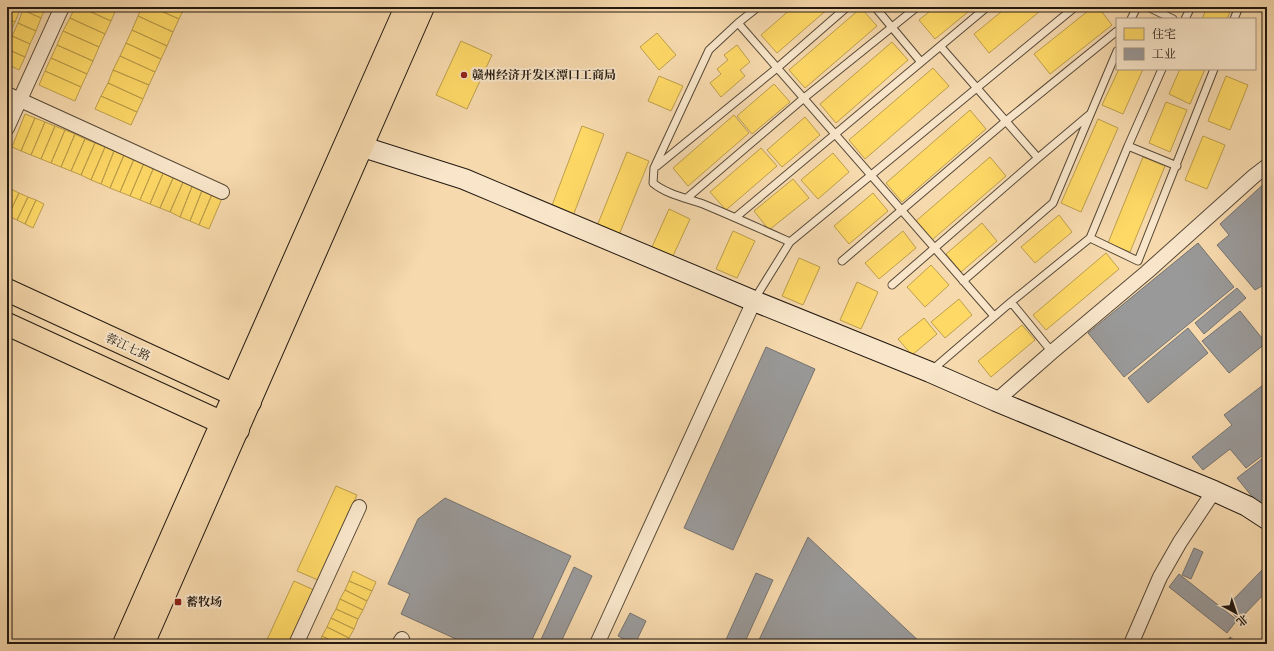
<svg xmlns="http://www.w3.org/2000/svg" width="1274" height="651" viewBox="0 0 1274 651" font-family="Cardo,'Noto Serif SC',serif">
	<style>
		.homes { fill: #ffd966; stroke: #bd9f4c }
		.industry { fill: #999; stroke: #757370 }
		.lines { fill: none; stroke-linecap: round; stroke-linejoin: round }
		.service-casing { stroke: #574938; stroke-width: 9 }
		.minor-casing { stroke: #574938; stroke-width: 16 }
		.secondary-casing { stroke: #221911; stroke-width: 22 }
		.primary-casing { stroke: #221911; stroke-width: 24 }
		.trunk-casing { stroke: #221911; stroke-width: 24 }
		.service { stroke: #f9e6ca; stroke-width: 7 }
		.minor { stroke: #f9e6ca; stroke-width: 14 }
		.secondary { stroke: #f9e6ca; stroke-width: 20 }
		.primary { stroke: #f6d9ad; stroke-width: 22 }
		.trunk { stroke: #f6d9ad; stroke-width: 22 }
		.poi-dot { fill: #8f2418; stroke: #f9e6ca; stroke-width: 1.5 }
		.labels { text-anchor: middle; stroke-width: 4; stroke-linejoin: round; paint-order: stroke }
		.poi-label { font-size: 12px; font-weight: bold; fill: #221911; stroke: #f9e6ca; text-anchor: start }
		.street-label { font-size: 12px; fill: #221911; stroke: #f9e6ca }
	</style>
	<rect width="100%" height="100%" fill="#f6d9ad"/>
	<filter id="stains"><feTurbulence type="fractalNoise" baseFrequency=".005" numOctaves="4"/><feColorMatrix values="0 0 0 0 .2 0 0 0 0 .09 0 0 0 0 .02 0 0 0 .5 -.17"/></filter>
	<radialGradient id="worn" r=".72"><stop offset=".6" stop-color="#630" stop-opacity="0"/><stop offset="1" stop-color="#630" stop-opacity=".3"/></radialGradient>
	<!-- homes -->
	<path class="homes" d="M7,7H15L20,10L15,22L7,19Z
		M25,7H46L41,18L23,10Z
		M75,7H80L111,21L105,34L70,18Z
		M80,7H117L111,21Z
		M142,7H152L179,19L173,32L138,16Z
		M152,7H185L179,19Z
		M793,7H830L777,53L761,35Z
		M935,7H974L935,39L919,20Z
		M1007,7H1045L989,53L974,34Z
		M1093,7H1098L1112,25L1050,74L1034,54Z
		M1207,7H1232L1227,19H1202Z
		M861,8L877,26L805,88L789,70Z
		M23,10L41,18L36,31L18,23Z
		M138,16L173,32L167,46L132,30Z
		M70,18L105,34L99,47L63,31Z
		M7,19L15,22L9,35L7,34Z
		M18,23L36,31L30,44L12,36Z
		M132,30L167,46L161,59L126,43Z
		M63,31L99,47L93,61L57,45Z
		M657,33L676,55L659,70L640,47Z
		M12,36L30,44L25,57L7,49Z
		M461,41L492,55L467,109L436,95Z
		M892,42L908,60L836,123L820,104Z
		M126,43L161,59L155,72L120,56Z
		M57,45L93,61L87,74L51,58Z
		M737,45L750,62L740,70L745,76L721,97L710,83L721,74L717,69L728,60L724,55Z
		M7,49L25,57L19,70L7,64Z
		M120,56L155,72L149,85L113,70Z
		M51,58L87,74L81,87L45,71Z
		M933,68L949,86L865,159L849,140Z
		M1119,69H1143L1123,114L1102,105Z
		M1180,69H1205L1190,104L1169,94Z
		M113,70L149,85L143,99L108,83Z
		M45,71L81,87L75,101L39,85Z
		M659,76L683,86L671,111L648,101Z
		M1226,76L1248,85L1230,130L1208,121Z
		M108,83L143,99L137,112L101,96Z
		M774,84L790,102L752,134L737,116Z
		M101,96L137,112L131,125L95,109Z
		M1166,102L1187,110L1170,152L1149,143Z
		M970,110L986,129L902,202L886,183Z
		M25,114L35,118L21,151L12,147Z
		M734,115L749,133L688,186L673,168Z
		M805,117L820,135L782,167L767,150Z
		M35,118L45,122L31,155L21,151Z
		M1098,119L1118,128L1081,212L1061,203Z
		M45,122L55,126L41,159L31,155Z
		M55,126L65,130L51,163L41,159Z
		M582,126L604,134L573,216L551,208Z
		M65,130L75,134L61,167L51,163Z
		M75,134L85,139L71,171L61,167Z
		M1203,136L1225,145L1207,189L1185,180Z
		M85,139L95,143L81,175L71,171Z
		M95,143L105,147L91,180L81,175Z
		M105,147L114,151L101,184L91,180Z
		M761,148L777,166L726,210L710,192Z
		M114,151L124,155L110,188L101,184Z
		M627,152L649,161L619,235L597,226Z
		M833,153L849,172L818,199L801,180Z
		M124,155L134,159L120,192L110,188Z
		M990,157L1006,176L932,240L916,221Z
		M1143,157L1165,166L1130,252L1108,243Z
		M134,159L144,163L130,196L120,192Z
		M144,163L154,167L140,200L130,196Z
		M154,167L164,171L150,204L140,200Z
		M164,171L174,176L160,208L150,204Z
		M174,176L184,180L170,212L160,208Z
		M793,179L809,198L769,230L754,211Z
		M184,180L193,184L180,217L170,212Z
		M193,184L203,188L190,221L180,217Z
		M203,188L213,192L199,225L190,221Z
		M11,189L19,193L8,216H7V197Z
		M213,192L223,196L209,229L199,225Z
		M19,193L28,197L17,220L8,216Z
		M873,193L888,211L849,244L834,226Z
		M28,197L36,200L25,224L17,220Z
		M36,200L44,204L33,228L25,224Z
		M669,209L690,219L673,256L652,247Z
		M1059,215L1072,232L1035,263L1021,247Z
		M982,223L997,241L961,272L946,254Z
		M733,231L755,241L737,278L716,269Z
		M903,231L916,248L879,279L865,263Z
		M1106,253L1119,269L1046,330L1033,315Z
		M799,258L820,267L803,305L782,296Z
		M931,265L949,285L925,307L907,287Z
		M857,282L878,292L861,329L840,320Z
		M959,299L972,315L945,338L931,322Z
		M924,318L937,334L912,355L898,339Z
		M1022,325L1035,340L991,377L978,361Z
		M336,486L357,495L318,580L297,571Z
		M353,571L376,582L372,591L349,581Z
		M294,581L314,590L289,644H265Z
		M349,581L372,591L367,601L345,590Z
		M345,590L367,601L363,610L340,599Z
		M340,599L363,610L358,619L336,609Z
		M336,609L358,619L354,629L331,618Z
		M331,618L354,629L349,638L327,627Z
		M327,627L349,638L347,644H338L322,636Z
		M322,636L338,644H319Z"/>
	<!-- industry -->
	<path class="industry" d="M1267,181V283L1255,290L1217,245L1229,235L1220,224Z
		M1198,243L1234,287L1124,377L1088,333Z
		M1237,288L1246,298L1204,334L1195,323Z
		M1240,311L1266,343L1229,373L1202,341Z
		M1188,328L1208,353L1148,403L1128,378Z
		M766,347L815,369L733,550L684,528Z
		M1267,382V452L1246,468L1230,449L1203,470L1192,457L1232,425L1224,415Z
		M1267,455V496L1258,504L1237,478Z
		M445,498L571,556L530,644H467L401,614L410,594L388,584L418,519Z
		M808,537L922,644H757Z
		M1194,548L1203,552L1191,579L1182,575Z
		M1267,565V591L1239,620L1226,607Z
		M574,567L592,576L560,644H539Z
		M756,573L773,580L744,644H724Z
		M1179,574L1237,620L1227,633L1169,587Z
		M630,613L646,621L635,644L618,636Z
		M1230,637L1239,644H1225Z
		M413,640L422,644H411Z"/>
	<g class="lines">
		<!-- service casing -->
		<g class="service-casing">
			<path id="service" d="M758,7L738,23L709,50L654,168L653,183C666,194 686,198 703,204C732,216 761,229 790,242
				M875,7L921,62
				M1148,7L1173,19
				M1131,19L1137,7
				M1185,19L1191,7
				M1234,19L1239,7
				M738,23L994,316
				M941,47L1038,158
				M1128,146L1177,166
				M657,166L777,68L847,7
				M687,198L804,98L917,7
				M736,217L987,7
				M1090,238L1138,261L1214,69
				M842,261L1006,121L1117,31
				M963,281L1053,203L1117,51
				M892,285L1038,158L1089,115
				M754,300L790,242L1075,7
				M1011,302L1052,352
				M932,370L1011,302L1090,238L1128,146L1162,69"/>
		</g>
		<!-- minor casing -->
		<g class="minor-casing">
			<path id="minor" d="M7,94L222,192
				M7,128L62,7
				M996,401L1052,352L1147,272L1254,176L1267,166
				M296,644L359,507
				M399,644L402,639
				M597,644L754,301
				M1131,644L1160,577L1180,542L1214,491"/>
		</g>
		<!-- secondary casing -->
		<g class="secondary-casing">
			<path id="secondary" d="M363,147L464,179L754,301L930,372L996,401L1214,491L1247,506L1267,519"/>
		</g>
		<!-- primary casing -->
		<g class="primary-casing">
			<path id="primary" d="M7,290L250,402
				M7,324L238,430"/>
		</g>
		<!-- trunk casing -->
		<g class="trunk-casing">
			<path id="trunk" d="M124,644L406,7
				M143,644L423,7"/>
		</g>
		<!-- service -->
		<use href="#service" class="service"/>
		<!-- minor -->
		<use href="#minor" class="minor"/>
		<!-- secondary -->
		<use href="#secondary" class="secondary"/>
		<!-- primary -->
		<use href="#primary" class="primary"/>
		<!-- trunk -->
		<use href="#trunk" class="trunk"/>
	</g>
	<!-- markers -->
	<g class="poi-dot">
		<circle cx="464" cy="75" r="4"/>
		<rect x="174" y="598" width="8" height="8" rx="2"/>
	</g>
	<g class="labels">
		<!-- poi labels -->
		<g class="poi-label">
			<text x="472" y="79">赣州经济开发区潭口工商局</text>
			<text x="186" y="606">蓄牧场</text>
		</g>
		<!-- street labels -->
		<g class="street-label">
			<text transform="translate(128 347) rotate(25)" y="4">蓉江七路</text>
		</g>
	</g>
	<!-- margin -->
	<rect width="1274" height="651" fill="none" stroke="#f6d9ad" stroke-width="24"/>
	<rect x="8" y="8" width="1258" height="635" fill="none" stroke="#221911" stroke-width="2"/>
	<rect x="12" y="12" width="1250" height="627" fill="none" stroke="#221911"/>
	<!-- legend -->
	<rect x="1116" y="18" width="140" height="52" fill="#f9e6ca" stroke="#a39480"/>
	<rect x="1124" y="28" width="20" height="12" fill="#ffd966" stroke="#a39480"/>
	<text x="1152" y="38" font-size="12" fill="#221911">住宅</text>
	<rect x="1124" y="48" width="20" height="12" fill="#999999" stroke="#a39480"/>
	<text x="1152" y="58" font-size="12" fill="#221911">工业</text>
	<!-- north arrow -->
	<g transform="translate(1236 613) rotate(140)" stroke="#f9e6ca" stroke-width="3" paint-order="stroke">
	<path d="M0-3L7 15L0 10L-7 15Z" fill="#221911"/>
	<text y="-6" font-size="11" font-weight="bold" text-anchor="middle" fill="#221911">北</text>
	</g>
	<rect width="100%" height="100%" filter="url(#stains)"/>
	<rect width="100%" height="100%" fill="url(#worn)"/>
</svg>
